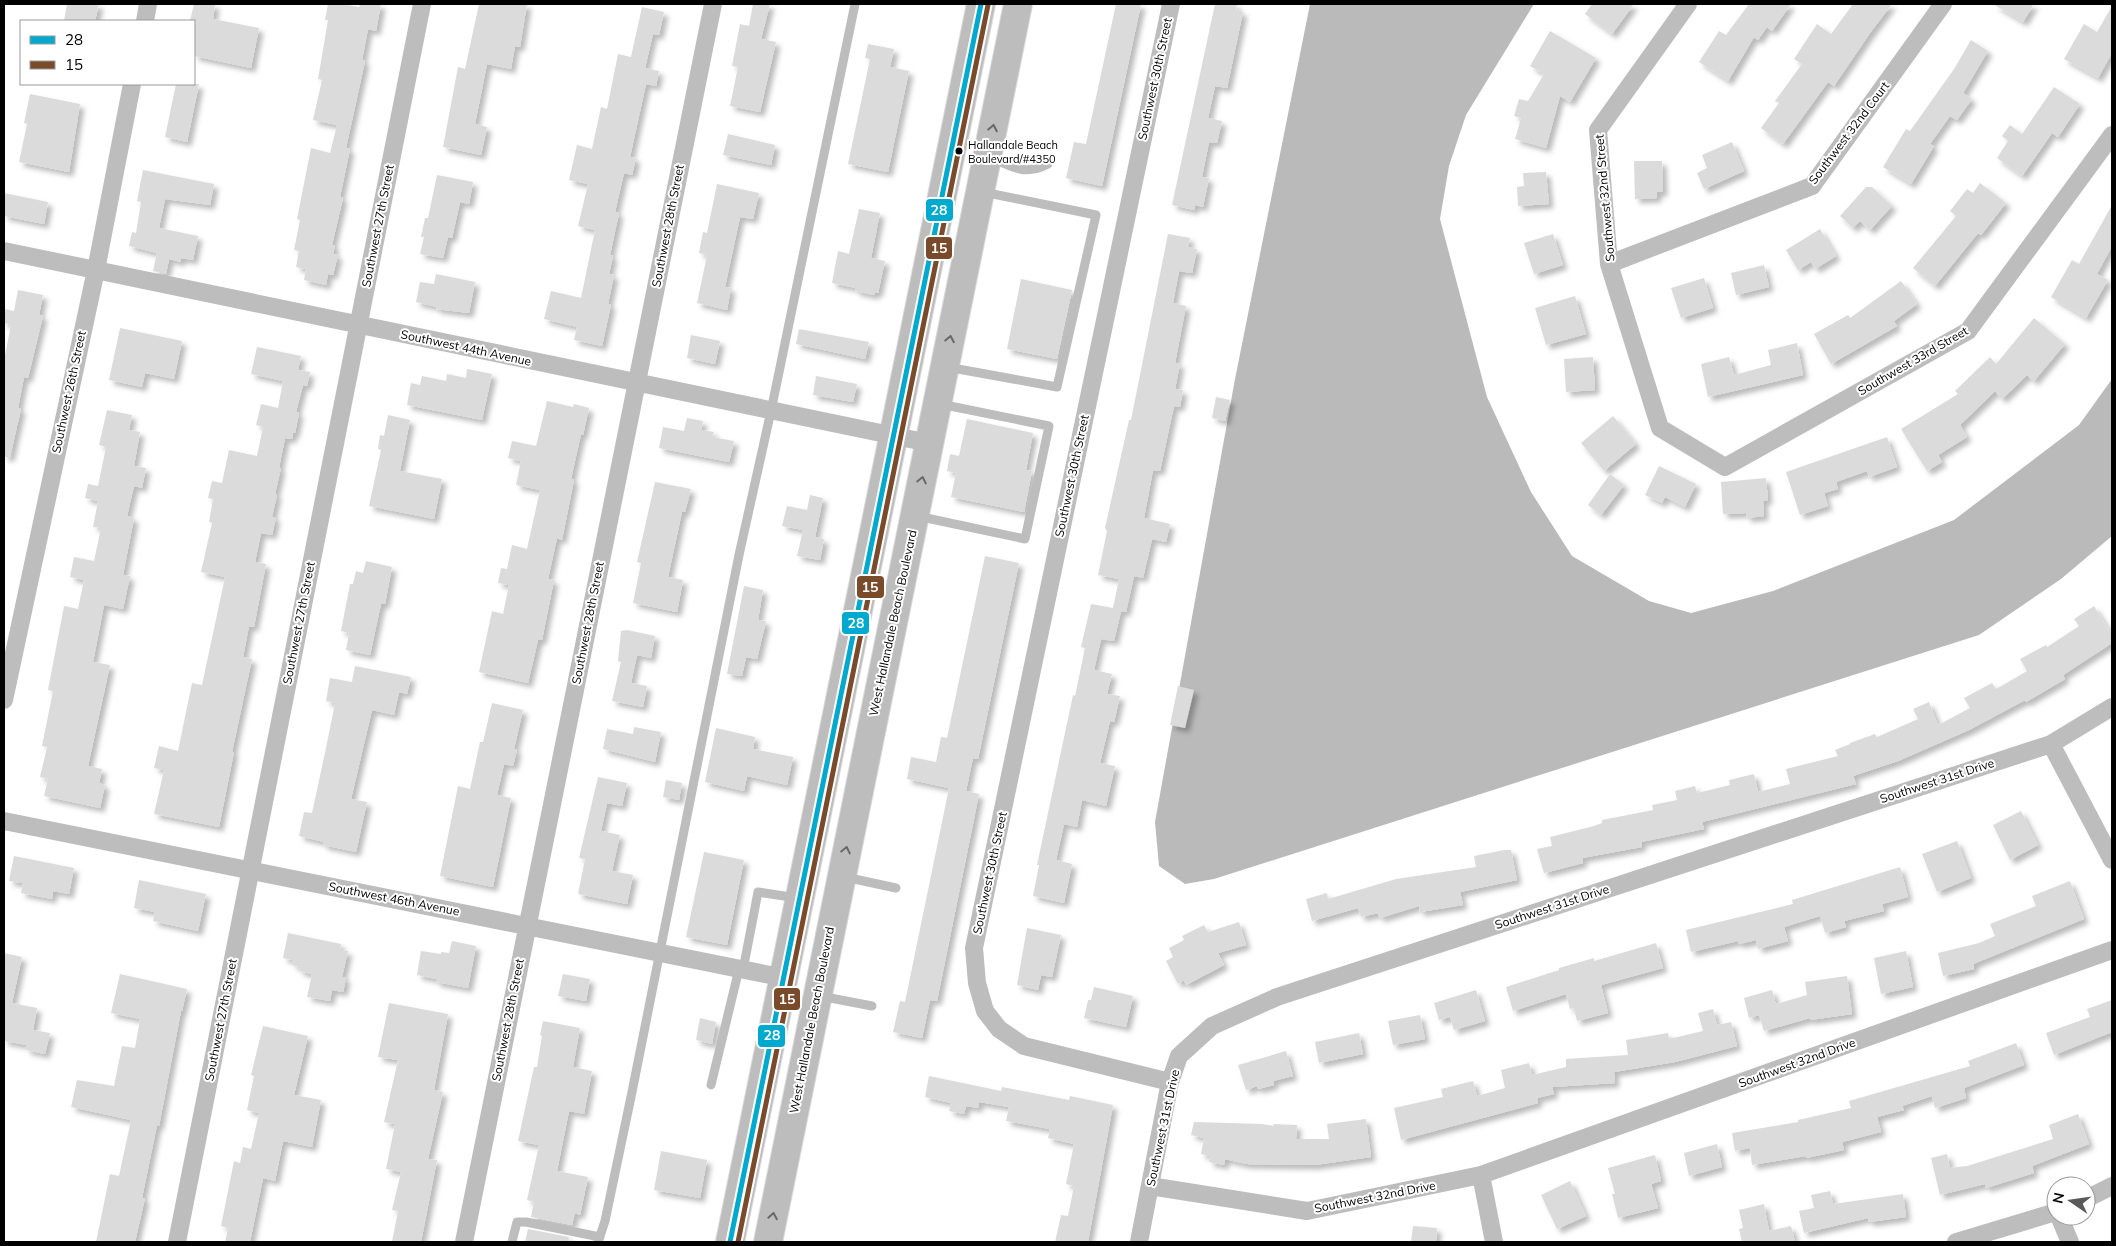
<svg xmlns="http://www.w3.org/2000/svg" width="2116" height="1246" viewBox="0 0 2116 1246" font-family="Mulish,sans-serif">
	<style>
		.water { fill: #bababa }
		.building { fill: #dbdbdb; filter: url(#shadow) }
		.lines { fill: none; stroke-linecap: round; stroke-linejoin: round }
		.primary-casing { stroke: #dbdbdb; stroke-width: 30 }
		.service { stroke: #bdbdbd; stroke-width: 9 }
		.minor { stroke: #bdbdbd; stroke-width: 18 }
		.primary { stroke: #bdbdbd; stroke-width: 28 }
		.bus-1-casing { stroke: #fff; stroke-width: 9 }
		.bus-2-casing { stroke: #fff; stroke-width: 9 }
		.bus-1 { stroke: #00a9ce; stroke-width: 5 }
		.bus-2 { stroke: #7a4b2a; stroke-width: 5 }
		.oneway { stroke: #686868 }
		.bus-dot { fill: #000; stroke: #fff; stroke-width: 2 }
		.labels { text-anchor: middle; stroke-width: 4; stroke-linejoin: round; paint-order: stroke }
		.bus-label { font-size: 11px; fill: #000; stroke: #fff; text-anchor: start }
		.street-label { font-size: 12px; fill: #000; stroke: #fff }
		.line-badge { stroke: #fff; stroke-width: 2 }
		.badge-label { font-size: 14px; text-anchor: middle; font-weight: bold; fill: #fff }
	</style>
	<defs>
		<filter id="shadow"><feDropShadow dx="4.5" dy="4.5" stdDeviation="2.5" flood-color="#0004"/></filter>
	</defs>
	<rect width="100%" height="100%" fill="#fff"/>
	<!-- water -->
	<path class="water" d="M1310,4H1534L1466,115L1449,166L1440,219L1487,397L1531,492L1572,556L1649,601L1691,613L1773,591L1954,520L2079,425L2112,379V536L2061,579L1979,635L1214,879L1185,884L1159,866L1155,822L1235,379Z"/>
	<!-- building -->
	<path class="building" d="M67,4H99L95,21H64Z
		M194,4H215L213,19L259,28L251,68L194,56V21H190Z
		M328,4H341L359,7L360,4H381L376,31L368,29L362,60L365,61L346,148L350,149L340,197L343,198L332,245H335L333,254L338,255L333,275L328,274L326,285L304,280L306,269L296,267L299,251L294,250L300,220L297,219L311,148L330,153L337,125L313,120L322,80L318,79L328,20H325Z
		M479,4H527L520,47L515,46L511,69L487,64L475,124L487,127L481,155L443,147L458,67L465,69Z
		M753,4H770L761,39L776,42L760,112L730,106L738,67L732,66L740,24L749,26Z
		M1116,4H1141L1102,186L1066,178L1074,142L1086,144Z
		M1215,4H1237L1236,10L1243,12L1227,88L1215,86L1208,118L1222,121L1217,143L1209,142L1202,177L1209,178L1203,207L1195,205L1194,210L1172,205Z
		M1592,4H1634L1612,34L1585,14Z
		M1749,4H1791L1772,31L1767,27L1758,40L1754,37L1728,81L1699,62L1719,31L1726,35Z
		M1853,4H1892L1870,33L1834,86L1828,82L1783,144L1761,128L1779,103L1775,101L1802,64L1794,59L1817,24L1831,34Z
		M1993,4H2034L2023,22Z
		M2112,6V53L2098,78L2064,59L2084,24L2097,32Z
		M642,7L664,12L659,35L653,34L645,68L659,71L656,86L646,84L630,157L636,158L632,175L624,173L615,212L619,213L610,255L613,256L609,274L614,275L608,304L611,305L602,346L574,340L577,327L544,319L551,291L581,298L595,230L578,226L588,184L569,180L577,145L592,149L601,107L607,109L618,54L631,57Z
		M1550,31L1596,58L1570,102L1560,96L1546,148L1515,139L1521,118L1514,116L1519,99L1528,101L1544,74L1530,66Z
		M1971,40L1988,51L1963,93L1972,99L1957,120L1950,116L1930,144L1934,146L1911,184L1883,167L1906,129L1910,131L1954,69Z
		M868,44L894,49L890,67L909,71L888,172L848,164L870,59L865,58Z
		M176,84H199L187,142L165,137Z
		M2054,87L2080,104L2058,137L2052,133L2022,176L1997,158L2008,141L2002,136L2010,125L2022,134Z
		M30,94L80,104L69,172L19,162L27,124L24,123Z
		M728,134L775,145L771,165L723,155Z
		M1732,142L1744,171L1704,189L1697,173L1707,168L1702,155Z
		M1634,161H1662L1663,192H1657V198L1635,199Z
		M143,170L214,184L210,205L165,199L159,228L198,236L193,260L181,258V262L169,259L166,274L153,271L157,253L129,246L132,232L136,233L141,202L137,201Z
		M1546,172L1549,204L1518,206L1517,187L1524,186L1523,173Z
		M437,175L473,182L469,204L460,202L452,238L448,237L443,258L420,254L424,237H421L425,218H428Z
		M1980,183L2006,203L1981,235L1978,233L1935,286L1913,268L1956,216L1950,211L1967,189L1973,193Z
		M717,184L759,193L753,219L740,217L725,287L731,288L727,310L697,303L707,255L699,253L703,232L707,233Z
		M1866,187H1872L1892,206L1870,230L1860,221L1853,228L1840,216Z
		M4,193L48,202L44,224L4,216Z
		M2112,205V246L2097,274L2108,280L2086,318L2051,297L2072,260L2079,264Z
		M859,209L880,213L871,258L885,261L878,293L875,292L874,295L855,291L856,288L832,283L838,251L849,254Z
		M1820,229L1836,256L1815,269L1811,262L1798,270L1786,250Z
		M1168,234L1190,238L1188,247L1197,249L1192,273L1179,271L1173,303L1186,306L1175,363L1180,364L1175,389L1183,390L1180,407L1174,406L1160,471L1153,470L1144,518L1170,524L1166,542L1152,539L1143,578L1134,576L1126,612L1121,611L1114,641L1101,639L1094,670L1112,674L1107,694L1120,696L1114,722L1110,721L1100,763L1115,766L1106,806L1082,800L1077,827L1064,824L1056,860L1072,864L1064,903L1033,896L1039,865H1037L1073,695L1075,696L1085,648L1081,647L1091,604L1113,608L1119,579L1098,575L1107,531L1105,528L1129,420H1131Z
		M1553,234L1563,265L1534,274L1524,243Z
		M1764,265L1769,287L1736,295L1731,273Z
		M436,274L475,282L469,313L436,309L437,307L416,302L420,282L434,284Z
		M1704,278L1713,308L1681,318L1671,288Z
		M1021,279L1072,290L1057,359L1007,349Z
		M1901,281L1917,304L1894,321L1897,326L1831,364L1814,334L1848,315L1850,318Z
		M18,290L43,295L39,315L43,316L28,378L24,377L18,408L21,409L10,457H4V360L11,325L4,323V309L14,311Z
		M1575,296L1586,334L1546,345L1535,308Z
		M2034,318L2065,344L2034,381L2027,375L2002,399L1995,391L1960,425L1967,437L1938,455L1942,462L1927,471L1901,429L1958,394L1955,391L1990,357L1996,364Z
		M120,328L182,341L174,379L145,373L142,387L109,380Z
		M799,329L869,342L865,359L796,344Z
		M691,335L720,341L715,364L687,358Z
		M1797,343L1803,375L1708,397L1701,364L1729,357L1734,375L1771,365L1768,350Z
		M257,347L301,356L298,370L310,372L307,386L303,385L296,412L299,413L295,433H293L292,439L285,438L279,468H281L275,494L277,495L272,517H276L272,535L261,533L255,562L266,564L254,627L249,626L243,657L252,659L232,752H234L219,827L154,814L164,770L154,768L159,746L178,751L192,683L202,685L225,577L201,572L212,523L209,522L213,499L208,498L212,481L222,483L229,450L257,456L263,427L256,425L261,404L278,408L283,381L251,374Z
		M1593,357L1595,390L1566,392L1564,359Z
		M467,369L492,374L482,420L407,405L411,383L420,385L422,376L446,381L447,374L466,378Z
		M816,376L857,384L853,402L813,395Z
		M1216,397L1230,400L1225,421L1212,418Z
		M547,401L573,407L574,404L589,408L583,435L581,434L571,479L574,480L562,540L557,538L548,579L554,580L542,640H538L528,683L479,672L492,611L503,614L509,585L498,583L501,568L507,569L512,545L527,549L540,490L516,485L521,461L508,458L512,441L536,446Z
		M107,410L132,415L129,430L140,432L134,466L146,468L142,488L134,486L127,516L134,518L123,575L130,576L123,609L104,605L93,662L110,665L88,766L102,769L99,783L105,785L100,808L44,796L48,779L40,777L47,747L42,746L53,691L48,690L64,606L78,609L84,580L70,577L74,557L94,561L101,528L93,527L98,501L85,498L88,484L98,486L106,447L99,445Z
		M388,415L410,420L400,471L442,479L434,519L369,506L381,450L378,449L380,435L384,436Z
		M1613,416L1636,444L1604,471L1581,443Z
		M687,418L703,421L701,430L714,432L712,437L734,441L729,462L659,448L663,427L684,431Z
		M967,419L1033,433L1026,470L1032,471L1024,512L951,497L956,473L947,471L950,454L959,456Z
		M1887,437L1897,467L1869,477L1867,471L1836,482L1838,489L1824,493L1828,506L1800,515L1786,472Z
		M1659,466L1696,484L1685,507L1665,497L1662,503L1645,495Z
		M1610,474L1624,485L1601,515L1588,505Z
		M1766,478L1768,500L1763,501L1764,516L1747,518L1746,513L1723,514L1721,482Z
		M655,482L691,489L685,512H682L668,577L683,580L677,612L633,603L641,563L637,562Z
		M810,495L823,498L815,537L824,539L820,560L797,556L803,530L782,526L787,506L807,510Z
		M985,556L1019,563L978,759L973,758L966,791L979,794L937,1001L930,1000L922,1038L893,1032L900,1001L905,1002L949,788L907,779L911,757L936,762L941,737L947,738Z
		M366,561L392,567L385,604H381L370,655L346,650L349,633L341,631L350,584H353L356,571L363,573Z
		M744,586L763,590L758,620L766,621L757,659L746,657L742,676L727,674Z
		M2094,606L2112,635V643L2063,675L2065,679L2026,702L2025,700L1969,730L1898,761L1853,776L1856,784L1702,822L1704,829L1641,842L1642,847L1582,858L1583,863L1544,873L1537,849L1552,846L1550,837L1594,826L1602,823V820L1653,810L1652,805L1677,800L1675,791L1695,786L1697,793L1730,785L1729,780L1754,774L1758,792L1790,784L1786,769L1838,756L1835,750L1850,744V743L1875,734L1877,737L1918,719L1913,709L1929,702L1938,725L1970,708L1964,698L1992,683L1996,689L2027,671L2020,659L2046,645L2047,647L2079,626L2074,619Z
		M627,630L655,636L651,658L637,655L631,683L647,686L643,707L612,701L621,662L618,661L621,631Z
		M355,666L411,677L407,694L399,692L394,715L372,710L351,799L367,802L356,852L323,845L324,842L299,836L304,812L312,813L326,748L335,703L326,701L330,678L352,682Z
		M1178,686L1194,690L1185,728L1170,725Z
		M492,703L523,710L514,749L517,750L513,766L504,764L497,795L511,798L493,887L440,876L458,786L470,789L480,742H483Z
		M634,727L661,732L655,762L603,749L607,729L633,734Z
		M716,728L755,737L753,749L793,757L787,785L747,776L744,791L705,782Z
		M598,777L627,783L622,806L607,803L601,831L620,835L612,871L633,875L627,904L578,894L585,859L579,858Z
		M666,780L682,783L679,800L663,797Z
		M2021,811L2038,845L2010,860L1993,825Z
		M1957,841L1971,878L1937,892L1922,854Z
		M1504,850H1511L1517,880L1460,892L1463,905L1420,912L1419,906L1380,918L1378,913L1361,917L1358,908L1312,921L1306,899L1327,893L1328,899L1396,879L1476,867L1474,856Z
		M704,852L744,860L727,945L686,937Z
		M14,856L74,868L69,894L53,891L52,899L21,893L23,883L9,881Z
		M1900,867L1908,897L1882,904L1884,911L1844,921L1846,927L1825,933L1820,916L1784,927L1788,941L1758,949L1756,940L1739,944L1738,941L1691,952L1686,930L1793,904L1792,900Z
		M139,880L206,894L198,931L153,921L155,912L134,908Z
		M2070,881L2084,919L1973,964L1974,969L1943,976L1938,953L1979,943L1995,936L1990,924L2036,906L2032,896Z
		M1239,922L1246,945L1218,953L1224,965L1186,985L1184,980L1178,984L1166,961L1173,957L1169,948L1184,940L1182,936L1204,925L1208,932Z
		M1027,928L1061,935L1052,977L1041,975L1038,990L1017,985Z
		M288,933L341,944L340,950L348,951L342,977L346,978L343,992L332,990L330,1001L307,997L312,974L299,971L300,967L292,965L293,960L283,958Z
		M452,941L476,946L468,988L436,982V979L417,975L421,951L441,954V952L449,953Z
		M1656,943L1663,968L1601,985L1608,1013L1577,1021L1574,1008L1570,1009L1566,994L1513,1011L1506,987L1559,970V968L1594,958V961Z
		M1906,951L1913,987L1881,994L1874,958Z
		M4,953L22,957L12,1003L37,1008L33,1030L50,1033L45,1054L26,1050L27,1045L4,1041Z
		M120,974L187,989L182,1011H181L159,1126L157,1125L142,1198H145L135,1242H96L110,1174L119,1176L131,1120L71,1107L77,1080L114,1086L122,1046L135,1048L140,1019L111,1013Z
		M563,974L590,979L586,1001L558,996Z
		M1847,976L1852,1014L1810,1020V1018L1764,1031L1759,1015L1749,1018L1744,998L1772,990L1776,1004L1807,995L1805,982Z
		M1094,987L1133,996L1126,1027L1084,1018L1088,1000H1091Z
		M1476,990L1485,1021L1454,1030L1450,1017L1439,1020L1434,1003Z
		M2112,1000V1032L2054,1055L2046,1033L2090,1017L2087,1009Z
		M389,1003L448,1014L434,1090L443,1092L428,1159L437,1160L421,1242H392L398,1211L392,1210L401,1172L386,1169L395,1124L384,1122L398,1060L378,1057Z
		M1713,1009L1717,1025L1731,1022L1737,1046L1675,1062L1614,1072L1615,1083L1552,1087L1554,1094L1537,1098L1538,1103L1401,1140L1394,1108L1443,1097L1441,1089L1473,1081L1477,1096L1505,1088L1501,1070L1529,1063L1532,1075L1566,1067V1059L1628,1055L1626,1040L1668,1033L1669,1039L1703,1031L1698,1013Z
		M1420,1015L1425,1039L1393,1045L1388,1021Z
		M700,1018L716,1022L712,1044L696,1040Z
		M543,1021L580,1028L573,1067L592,1071L584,1114L569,1111L557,1171L588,1177L580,1215L575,1213L572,1225L531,1217L534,1202L527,1200L539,1145L518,1141L534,1067H537L542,1036L540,1035Z
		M263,1026L308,1036L294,1095L321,1100L312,1147L283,1141L275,1181L263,1178L250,1242H225L228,1228L221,1226L234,1161L240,1163L243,1147L251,1149L259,1113L247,1110L254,1076L251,1075Z
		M1359,1033L1363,1054L1319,1063L1315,1042Z
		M2016,1043L2024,1065L1964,1088L1966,1098L1935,1108L1932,1096L1902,1106L1904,1110L1877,1117L1881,1132L1842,1142L1844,1150L1806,1158V1156L1752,1165L1750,1148L1735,1151L1732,1133L1798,1122V1120L1851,1108L1849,1101L1970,1066L1968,1061Z
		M1286,1051L1293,1076L1273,1081L1274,1085L1258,1089L1257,1086L1246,1090L1238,1065Z
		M929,1076L1001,1091L1002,1087L1069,1100L1070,1096L1113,1105L1088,1242H1055L1061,1215L1068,1216L1074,1186L1066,1184L1074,1144L1048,1138L1050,1129L1006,1121L1009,1107L979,1102L978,1108L966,1106L964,1114L949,1111L951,1103L925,1097Z
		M2078,1114L2089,1144L2032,1166L2034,1173L1986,1188L1985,1184L1940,1195L1931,1158L1947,1154L1950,1168L1967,1166L2053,1139L2049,1125Z
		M1366,1119L1371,1157L1315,1165L1246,1164L1225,1159L1224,1165L1209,1162L1210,1156L1201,1154L1204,1138L1191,1135L1194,1122L1262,1124L1274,1126L1273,1124L1297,1125L1296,1139H1329L1327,1124Z
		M1717,1144L1722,1167L1689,1176L1684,1153Z
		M661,1151L707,1160L700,1198L654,1190Z
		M1655,1155L1661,1181L1651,1184L1658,1208L1618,1218L1612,1194H1615L1608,1168Z
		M1570,1181L1586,1216L1557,1229L1541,1195Z
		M1830,1191L1833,1204L1903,1194L1906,1217L1869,1222L1868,1218L1804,1233L1799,1211L1814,1208L1811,1195Z
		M1764,1204L1769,1231L1791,1226L1795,1242H1742L1739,1229L1743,1228L1739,1210Z
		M1413,1226L1437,1228L1436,1242H1411Z
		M528,1229L569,1237L568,1242H525Z"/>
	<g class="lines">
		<!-- primary casing -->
		<g class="primary-casing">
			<path id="primary" d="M730,1242L981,4
				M768,1242L1018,4"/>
		</g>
		<!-- service -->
		<path class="service" d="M990,157C1011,167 1025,176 1048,164
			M947,367L1057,387L1096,215L983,192
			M917,516L1025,539L1049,426L940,404
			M845,877L896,888
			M743,970L758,892L797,898
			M820,996L872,1006
			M711,1085L739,969
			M512,1242L517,1222H526L600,1237
			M598,1242L605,1221L632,1092L739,555L771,411L855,4"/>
		<!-- minor -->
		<path class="minor" d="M1688,4L1598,130L1609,264L1660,428L1725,467L1968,331L2112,135
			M145,21L148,4
			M4,251L929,443
			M1609,264L1812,186L1943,4
			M4,700L96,270L132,84
			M2051,744L2112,860
			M4,821L785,978
			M1170,1082L1024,1046L999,1029L985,1011L977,983L974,948L1171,4
			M1481,1175L1494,1242
			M1150,1186L1307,1211L1481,1175L2112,950
			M2086,1199L2112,1186
			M2059,1216L2070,1242
			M177,1242L422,4
			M464,1242L713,4
			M1139,1242L1170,1082L1179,1056L1212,1026L1277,997L2051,744L2112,707
			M1956,1242L2056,1212"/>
		<!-- primary -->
		<use href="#primary" class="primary"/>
		<!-- bus-1 casing -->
		<g class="bus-1-casing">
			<path id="bus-1" d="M730,1242L981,4"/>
		</g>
		<!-- bus-2 casing -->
		<g class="bus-2-casing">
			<path id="bus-2" d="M738,1242L988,5"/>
		</g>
		<!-- bus-1 -->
		<use href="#bus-1" class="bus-1"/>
		<!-- bus-2 -->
		<use href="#bus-2" class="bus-2"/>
	</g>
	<!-- one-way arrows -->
	<defs><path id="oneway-chevron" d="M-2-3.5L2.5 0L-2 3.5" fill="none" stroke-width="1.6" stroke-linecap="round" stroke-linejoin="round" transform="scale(1.25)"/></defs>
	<g class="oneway">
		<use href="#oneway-chevron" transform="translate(993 128) rotate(-79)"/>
		<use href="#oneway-chevron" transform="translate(950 339) rotate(-79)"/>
		<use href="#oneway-chevron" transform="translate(922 480) rotate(-78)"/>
		<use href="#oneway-chevron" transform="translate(846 850) rotate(-78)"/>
		<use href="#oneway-chevron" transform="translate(773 1216) rotate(-80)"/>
	</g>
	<!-- markers -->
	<circle class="bus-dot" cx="959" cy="151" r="4.5"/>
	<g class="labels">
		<!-- bus labels -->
		<g class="bus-label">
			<text x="968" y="149">Hallandale Beach<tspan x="968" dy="14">Boulevard/#4350</tspan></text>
		</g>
		<!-- street labels -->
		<g class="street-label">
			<text transform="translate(1155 79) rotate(-78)" y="4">Southwest 30th Street</text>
			<text transform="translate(1849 133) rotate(-53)" y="4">Southwest 32nd Court</text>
			<text transform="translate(1605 198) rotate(-95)" y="4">Southwest 32nd Street</text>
			<text transform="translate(378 226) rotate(-79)" y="4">Southwest 27th Street</text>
			<text transform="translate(668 226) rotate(-79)" y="4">Southwest 28th Street</text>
			<text transform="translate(466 348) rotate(12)" y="4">Southwest 44th Avenue</text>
			<text transform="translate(1913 361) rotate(-30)" y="4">Southwest 33rd Street</text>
			<text transform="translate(69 392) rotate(-78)" y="4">Southwest 26th Street</text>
			<text transform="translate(1072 476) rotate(-78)" y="4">Southwest 30th Street</text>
			<text transform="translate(299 623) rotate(-79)" y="4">Southwest 27th Street</text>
			<text transform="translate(588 623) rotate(-79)" y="4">Southwest 28th Street</text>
			<text transform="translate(893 623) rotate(-78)" y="4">West Hallandale Beach Boulevard</text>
			<text transform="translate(1937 781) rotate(-18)" y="4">Southwest 31st Drive</text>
			<text transform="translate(990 873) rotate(-78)" y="4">Southwest 30th Street</text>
			<text transform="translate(394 899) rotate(11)" y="4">Southwest 46th Avenue</text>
			<text transform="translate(1552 907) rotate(-18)" y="4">Southwest 31st Drive</text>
			<text transform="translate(221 1020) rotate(-79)" y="4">Southwest 27th Street</text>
			<text transform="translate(508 1020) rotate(-79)" y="4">Southwest 28th Street</text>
			<text transform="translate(812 1020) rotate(-79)" y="4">West Hallandale Beach Boulevard</text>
			<text transform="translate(1797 1063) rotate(-20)" y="4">Southwest 32nd Drive</text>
			<text transform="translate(1163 1128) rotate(-78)" y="4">Southwest 31st Drive</text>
			<text transform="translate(1375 1197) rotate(-11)" y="4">Southwest 32nd Drive</text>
		</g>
	</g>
	<g class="line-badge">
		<rect x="925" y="198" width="29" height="24" rx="5" fill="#00a9ce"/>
		<rect x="925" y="236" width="28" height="24" rx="5" fill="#7a4b2a"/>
		<rect x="856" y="575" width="29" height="24" rx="5" fill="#7a4b2a"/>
		<rect x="841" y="611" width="29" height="24" rx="5" fill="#00a9ce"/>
		<rect x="773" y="987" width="28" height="24" rx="5" fill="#7a4b2a"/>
		<rect x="757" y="1024" width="29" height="24" rx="5" fill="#00a9ce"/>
	</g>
	<g class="badge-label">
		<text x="939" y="215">28</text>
		<text x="939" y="253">15</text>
		<text x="870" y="592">15</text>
		<text x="856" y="628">28</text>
		<text x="787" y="1004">15</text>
		<text x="772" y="1040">28</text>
	</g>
	<!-- border -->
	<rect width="2116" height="1246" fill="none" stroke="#000000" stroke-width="10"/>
	<!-- legend -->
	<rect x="20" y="20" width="175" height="65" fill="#ffffff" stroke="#999999"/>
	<rect x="30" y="36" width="25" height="8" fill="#00a9ce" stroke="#999999"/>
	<text x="65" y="45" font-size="15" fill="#000000">28</text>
	<rect x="30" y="61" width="25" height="8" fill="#7a4b2a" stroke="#999999"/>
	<text x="65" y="70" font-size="15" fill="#000000">15</text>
	<!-- north arrow -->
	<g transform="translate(2071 1201) rotate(283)"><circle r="24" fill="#ffffff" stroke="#999999"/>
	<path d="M0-4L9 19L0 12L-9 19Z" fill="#595959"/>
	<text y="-8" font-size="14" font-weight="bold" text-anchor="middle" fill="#000000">N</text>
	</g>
</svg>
